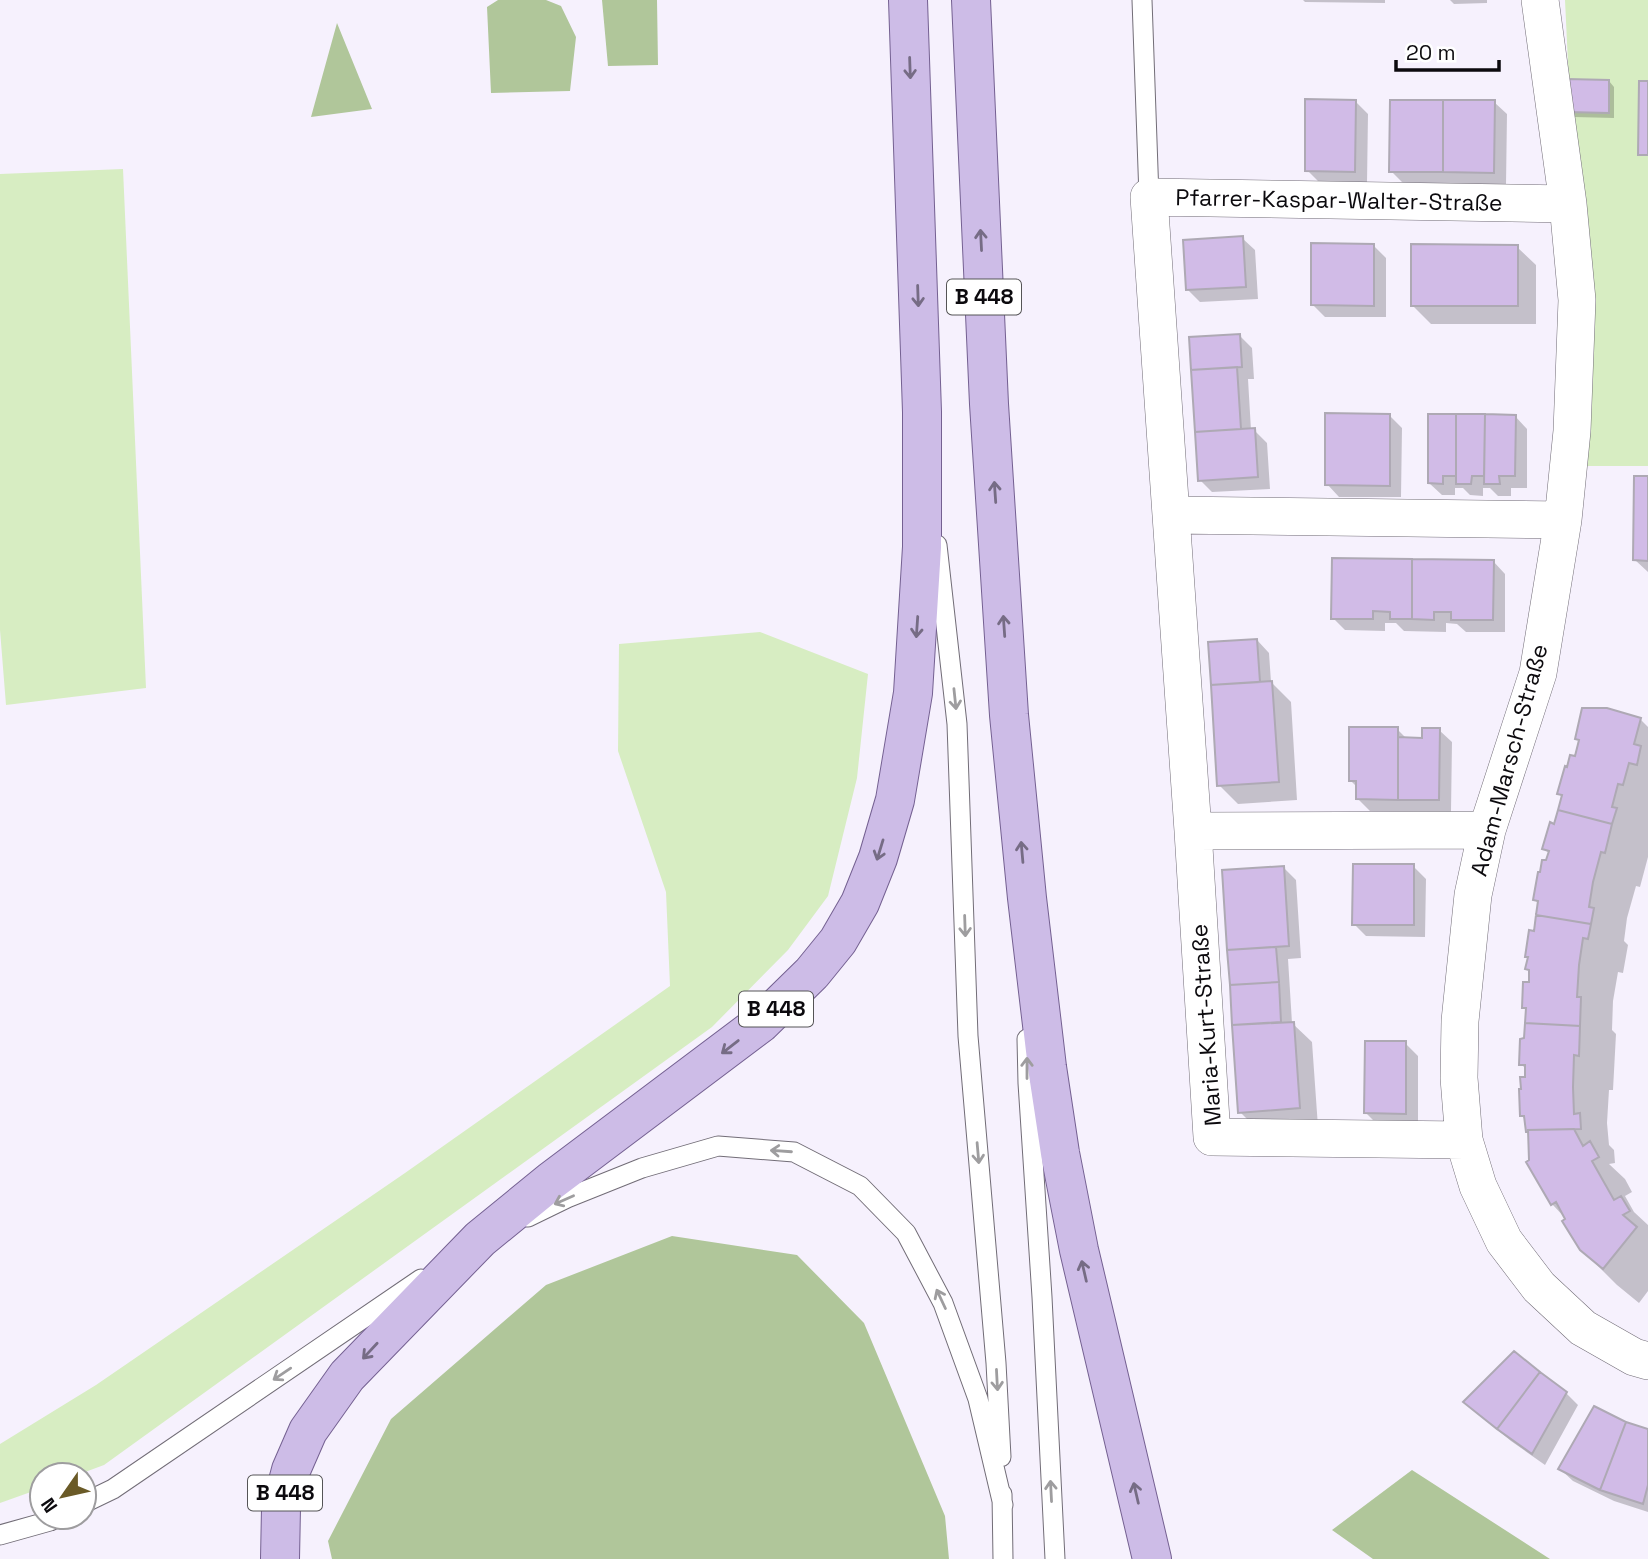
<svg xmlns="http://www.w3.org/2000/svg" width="1648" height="1559" viewBox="0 0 1648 1559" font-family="'Space Grotesk',sans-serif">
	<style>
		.green { fill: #d7edc2 }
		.forest { fill: #b0c69a }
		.shadow { fill: #0003 }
		.building { fill: #d1bbe7; stroke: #aea9b4; stroke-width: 2 }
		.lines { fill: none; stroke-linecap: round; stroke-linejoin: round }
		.service-casing { stroke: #726d77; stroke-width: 21 }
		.minor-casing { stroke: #726d77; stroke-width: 38 }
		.primary-casing { stroke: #746091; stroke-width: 40 }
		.service { stroke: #fff; stroke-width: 19 }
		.minor { stroke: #fff; stroke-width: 37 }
		.primary { stroke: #cdbce7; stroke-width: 38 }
		.oneway { stroke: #766c85 }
		.oneway2 { stroke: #9e9d9f }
		.labels { text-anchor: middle; stroke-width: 6; stroke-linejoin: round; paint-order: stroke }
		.shield { fill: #fff; stroke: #555456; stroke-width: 2 }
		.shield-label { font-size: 21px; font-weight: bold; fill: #0c0a0e }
		.street-label { font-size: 23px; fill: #0c0a0e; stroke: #fff }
	</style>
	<rect width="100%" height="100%" fill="#f6f1fd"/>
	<!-- green -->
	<path class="green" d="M1565,0H1648V466H1587Z
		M123,169L146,688L6,705L0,630V174Z
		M760,632L868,674L857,778L828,896L788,950L712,1027L104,1465L77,1475H42V1488L0,1503V1444L96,1385L405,1173L670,986L666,892L618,751L619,644Z"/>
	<!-- forest -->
	<path class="forest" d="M498,0H546L561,6L576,37L570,91L491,93L487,7Z
		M602,0H657L658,65L608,66Z
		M337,23L372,109L311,117Z
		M672,1236L797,1255L864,1323L945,1516L949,1559H332L328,1541L391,1419L546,1285Z
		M1412,1470L1550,1559H1373L1332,1530Z"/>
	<!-- shadow -->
	<path class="shadow" d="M1303,0H1385V3L1305,2Z
		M1450,0H1487V3L1454,4Z
		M1609,81L1614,87V118L1574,117L1568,112Z
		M1355,101L1368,114L1367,183L1319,182L1307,170Z
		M1494,102L1507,114L1506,185L1403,183L1391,171Z
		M1242,238L1255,250L1258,299L1200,302L1188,290Z
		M1373,245L1386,258V317H1325L1312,304Z
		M1517,247L1536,265V324H1431L1412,305Z
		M1239,335L1252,348L1254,379H1248L1251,430H1254L1267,443L1270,489L1212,492L1200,480Z
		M1390,416L1402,428L1401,497H1339L1327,484Z
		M1429,416H1515L1527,429V488H1511V496H1498L1490,488H1483V496L1470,495L1463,488H1455V495H1442L1429,483Z
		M1648,478V572L1635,560Z
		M1493,561L1505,574V632H1466L1457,624L1446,623V632L1404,631L1396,623H1385V631L1345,630L1333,618Z
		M1257,640L1269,653L1271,682L1291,702L1297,800L1238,804L1219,785Z
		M1640,719L1648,727V857L1640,887L1636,886L1627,918L1624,941L1628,945L1623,973L1618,972L1613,1001L1612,1030L1616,1034L1613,1090H1609L1607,1123L1609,1145L1614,1150L1615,1163L1609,1164L1625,1179L1632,1192L1625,1196L1634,1212L1648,1225V1291L1639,1303L1617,1285L1581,1249L1567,1220L1552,1204L1529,1163L1531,1161L1529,1134L1527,1132L1526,1120L1522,1116L1527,1070L1521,1064L1526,1040L1527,1011L1523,1007L1531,984V973L1527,969L1529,958L1527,956L1535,933L1539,904L1535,900L1550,854L1544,849L1555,826L1563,798L1559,794L1576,758L1580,742L1577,738Z
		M1397,729L1407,739H1424L1439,730L1452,742L1451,812L1370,811L1358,799V788L1351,781Z
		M1413,866L1426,879L1425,937L1366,936L1354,924Z
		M1284,868L1296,880L1301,958L1288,959L1292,1023L1312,1042L1318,1127L1259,1131L1240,1112L1224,872Z
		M1405,1043L1418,1056V1125H1378L1366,1113Z
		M1566,1393L1578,1405L1545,1465L1511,1441L1478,1414L1466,1402Z
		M1626,1424L1648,1431V1512L1614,1501L1573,1481L1560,1469Z"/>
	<!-- building -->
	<path class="building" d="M1567,79L1609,80V113L1567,112Z
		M1639,81H1648V155H1638Z
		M1305,99L1356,100L1355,172L1305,171Z
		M1390,100H1443V172H1389Z
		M1443,100H1495L1494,173L1443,172Z
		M1243,236L1246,287L1186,290L1183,240Z
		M1311,243L1374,244V306L1311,305Z
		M1411,244L1518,245V306H1411Z
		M1240,334L1242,367L1191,370L1189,337Z
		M1237,367L1241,429L1195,432L1191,370Z
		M1325,413L1390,414V486L1325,485Z
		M1428,414H1456V476H1443V484L1428,483Z
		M1456,414H1485L1484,476H1472L1471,484H1456Z
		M1485,414L1516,415L1515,476H1499L1500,484H1484Z
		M1255,428L1258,477L1198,481L1195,432Z
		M1634,476H1648V561L1633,560Z
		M1332,558L1412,559V619H1390V612L1373,611V619H1331Z
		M1412,559L1494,560L1493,620H1451V612H1434V620L1412,619Z
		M1257,639L1260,682L1211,685L1208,642Z
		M1272,681L1279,782L1217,786L1211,685Z
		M1582,708H1607L1641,718L1634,744L1641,746L1637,765L1629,763L1623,785L1618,784L1612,807L1617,808L1612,824L1558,810L1562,795L1557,794L1565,766L1567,767L1570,755L1575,756L1579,740L1575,739Z
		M1349,727H1398V800L1356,799V781H1349Z
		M1422,728H1440L1439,800H1398V737L1422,738Z
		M1558,810L1612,824L1605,853L1601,852L1593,882L1589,907L1594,908L1591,924L1536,915L1538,901L1533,900L1538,872H1540L1542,860H1546L1549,851L1542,849L1550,822L1554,824Z
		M1353,864H1414V925H1352Z
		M1284,866L1289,946L1227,950L1222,870Z
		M1536,915L1591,924L1588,939L1583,938L1579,965L1577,997H1581L1580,1026L1525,1023L1526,1008H1522L1523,982H1529V970L1525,969L1528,957H1525L1529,930L1534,931Z
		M1276,947L1279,982L1230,985L1227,950Z
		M1279,982L1281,1022L1232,1025L1230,985Z
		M1294,1022L1300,1108L1238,1113L1232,1025Z
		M1525,1023L1580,1026L1579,1056L1574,1055L1573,1087L1574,1114L1580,1113L1581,1129L1528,1130V1132H1526L1524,1116H1520L1519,1089H1521L1520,1077H1525V1065H1519L1520,1039L1524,1038Z
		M1365,1041H1406V1114L1364,1113Z
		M1574,1129L1583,1146L1590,1141L1599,1157L1592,1161L1614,1200L1621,1196L1630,1211L1623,1215L1637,1227L1603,1269L1580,1250L1562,1221L1565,1219L1556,1202L1551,1205L1526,1162L1529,1160L1528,1130Z
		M1514,1351L1540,1372L1497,1429L1463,1402Z
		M1540,1372L1567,1392L1532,1454L1497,1429Z
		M1594,1406L1626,1422L1600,1490L1558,1469Z
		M1626,1422L1648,1429V1485L1643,1504L1600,1490Z"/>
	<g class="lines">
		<!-- service casing -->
		<g class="service-casing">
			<path id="service" d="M1142,0L1149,197
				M937,545L957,724L968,1036L996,1363L1001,1457
				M1027,1039L1028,1083L1042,1297L1055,1559
				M528,1217L567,1198L642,1168L718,1146L794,1152L860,1186L906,1233L943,1303L978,1399L1003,1505
				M1002,1494L1003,1559
				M84,1503L113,1489L421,1279
				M0,1535L50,1521L58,1517"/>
		</g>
		<!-- minor casing -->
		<g class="minor-casing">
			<path id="minor" d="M1540,0L1568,204L1577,300L1572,431L1563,520L1538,673L1487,830L1473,895L1460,1021L1459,1078L1464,1140L1478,1186L1504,1241L1539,1287L1583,1328L1634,1357L1648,1361
				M1171,515L1193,831
				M1563,520L1171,515L1149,197L1568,204
				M1464,1140L1212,1137L1193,831L1487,830"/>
		</g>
		<!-- primary casing -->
		<g class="primary-casing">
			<path id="primary" d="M971,0L989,404L1009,715L1027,898L1047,1067L1060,1153L1079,1250L1152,1559
				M280,1559L281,1508L291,1470L308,1431L347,1376L480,1239L551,1181L761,1023L812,973L838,941L860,903L878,858L895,800L913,693L922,547V412L908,0"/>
		</g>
		<!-- service -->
		<use href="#service" class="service"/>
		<!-- minor -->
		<use href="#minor" class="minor"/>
		<!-- primary -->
		<use href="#primary" class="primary"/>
	</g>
	<!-- one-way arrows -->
	<defs><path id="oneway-shaft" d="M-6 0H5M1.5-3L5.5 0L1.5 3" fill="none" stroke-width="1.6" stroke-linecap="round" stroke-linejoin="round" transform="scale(1.75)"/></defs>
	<g class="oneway">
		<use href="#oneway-shaft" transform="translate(910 68) rotate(88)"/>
		<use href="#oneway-shaft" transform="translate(981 240) rotate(-93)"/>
		<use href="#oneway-shaft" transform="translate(918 296) rotate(88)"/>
		<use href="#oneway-shaft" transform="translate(995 492) rotate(-94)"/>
		<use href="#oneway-shaft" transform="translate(1004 626) rotate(-94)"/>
		<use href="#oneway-shaft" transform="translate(917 627) rotate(94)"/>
		<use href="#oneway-shaft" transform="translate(880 850) rotate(107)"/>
		<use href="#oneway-shaft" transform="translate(1022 852) rotate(-95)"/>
		<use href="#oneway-shaft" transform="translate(730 1047) rotate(142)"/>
		<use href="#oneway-shaft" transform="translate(1084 1271) rotate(-103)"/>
		<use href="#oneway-shaft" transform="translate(370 1351) rotate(133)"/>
		<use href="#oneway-shaft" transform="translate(1136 1493) rotate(-103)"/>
	</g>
	<g class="oneway2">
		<use href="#oneway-shaft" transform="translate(955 699) rotate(84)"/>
		<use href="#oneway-shaft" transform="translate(965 926) rotate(88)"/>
		<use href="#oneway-shaft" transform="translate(1027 1068) rotate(-90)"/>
		<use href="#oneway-shaft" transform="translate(781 1151) rotate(-176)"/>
		<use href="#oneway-shaft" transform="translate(978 1153) rotate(85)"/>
		<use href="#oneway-shaft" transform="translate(564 1200) rotate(156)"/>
		<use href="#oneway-shaft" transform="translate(941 1299) rotate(-115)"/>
		<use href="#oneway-shaft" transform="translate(282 1374) rotate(146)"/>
		<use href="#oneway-shaft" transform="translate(997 1380) rotate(87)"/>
		<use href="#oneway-shaft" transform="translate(1051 1491) rotate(-93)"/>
	</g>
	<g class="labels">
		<!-- shield labels -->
		<g class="shield">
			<rect x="947" y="279.5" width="74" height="35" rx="5"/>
			<rect x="739" y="991.5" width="74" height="35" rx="5"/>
			<rect x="248" y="1475.5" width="74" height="35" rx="5"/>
		</g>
		<g class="shield-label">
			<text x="984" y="304">B 448</text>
			<text x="776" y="1016">B 448</text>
			<text x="285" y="1500">B 448</text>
		</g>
		<!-- street labels -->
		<g class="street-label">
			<text transform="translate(1339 200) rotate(1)" y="8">Pfarrer-Kaspar-Walter-Straße</text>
			<text transform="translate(1509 760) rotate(-75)" y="8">Adam-Marsch-Straße</text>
			<text transform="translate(1206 1025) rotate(-94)" y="8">Maria-Kurt-Straße</text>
		</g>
	</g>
	<!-- north arrow -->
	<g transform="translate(63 1496) rotate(236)"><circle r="33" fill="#ffffff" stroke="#9e9d9f" stroke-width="2"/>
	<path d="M0-5L12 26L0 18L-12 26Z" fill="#6a5a27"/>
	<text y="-10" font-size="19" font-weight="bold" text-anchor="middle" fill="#0c0a0e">N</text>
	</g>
	<!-- scale -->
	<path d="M1396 60v10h103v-10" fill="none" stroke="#0c0a0e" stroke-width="3.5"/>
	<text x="1406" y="60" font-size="21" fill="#0c0a0e" stroke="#ffffff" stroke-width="5" paint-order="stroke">20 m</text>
</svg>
